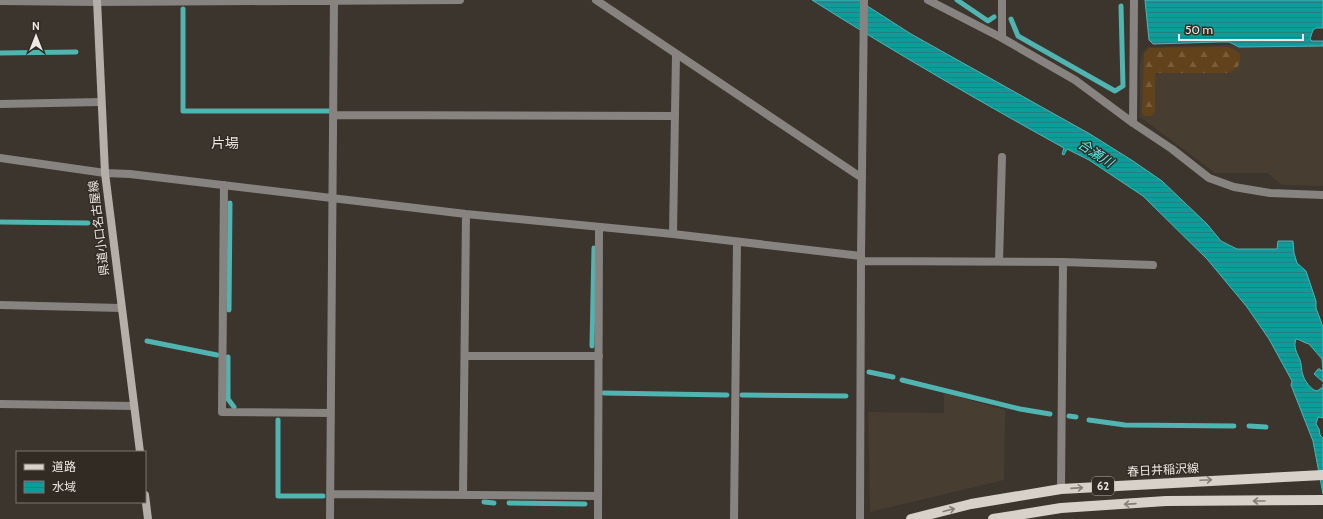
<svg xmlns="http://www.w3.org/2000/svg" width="1323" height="519" viewBox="0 0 1323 519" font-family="Cabin,'Noto Sans JP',sans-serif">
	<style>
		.built { fill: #483d31 }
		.forest { fill: url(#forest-firs) }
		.water { fill: url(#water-rules); stroke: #50b4b1 }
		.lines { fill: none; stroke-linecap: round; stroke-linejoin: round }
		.stream { stroke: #50b4b1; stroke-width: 5 }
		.street { stroke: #878380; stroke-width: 8 }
		.secondary { stroke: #b4afa9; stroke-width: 8 }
		.primary { stroke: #d8d1c9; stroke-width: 10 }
		.oneway { stroke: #847e76 }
		.labels { text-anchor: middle; stroke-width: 3; stroke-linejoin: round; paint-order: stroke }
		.shield { fill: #312b24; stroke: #b5b0aa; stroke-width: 1 }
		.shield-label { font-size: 11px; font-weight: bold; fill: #ede9e4 }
		.street-label { font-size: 12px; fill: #ede9e4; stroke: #312b24 }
		.water-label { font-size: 13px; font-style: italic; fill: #52fcf8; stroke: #312b24 }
		.quarter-label { font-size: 14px; fill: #ede9e4; stroke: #312b24 }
	</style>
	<defs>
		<pattern id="forest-firs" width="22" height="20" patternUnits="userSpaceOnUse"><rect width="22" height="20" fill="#62421a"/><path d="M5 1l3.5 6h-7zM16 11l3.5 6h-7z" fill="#795d3b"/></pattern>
		<pattern id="water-rules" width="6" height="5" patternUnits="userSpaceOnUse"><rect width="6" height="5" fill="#0c9d9b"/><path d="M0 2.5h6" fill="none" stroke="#1e8381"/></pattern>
	</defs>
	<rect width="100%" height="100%" fill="#3b352d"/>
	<!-- built -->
	<path class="built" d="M1229,45L1239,47L1323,46V186L1282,185L1267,173H1215L1140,117V66L1142,53L1148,47Z
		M944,393L1005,410L1004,480L870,512L868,412L944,413Z"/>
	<!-- forest -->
	<path class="forest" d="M1228,47L1233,49L1240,54C1240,66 1239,67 1229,73H1155V111L1152,116H1144L1142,112L1144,54L1149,48Z"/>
	<!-- water -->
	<path class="water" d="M812,0H858L911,34L1090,134L1133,161L1162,181L1207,224L1221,241L1237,249H1277L1278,241H1293L1294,253L1297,263L1306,271L1316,301V308L1323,327V382L1314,374L1318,369H1320L1321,371L1323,370L1322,359L1309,344C1304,343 1299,339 1296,339C1293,347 1297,353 1300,360C1302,365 1301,371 1303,375C1304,380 1311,390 1317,391L1323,387V384V418L1318,417L1316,424L1319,429L1320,435L1323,438V494L1313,441L1291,385L1292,381L1269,339L1247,307L1207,259L1143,196L1089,160L1067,149L1064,155L1062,154L1064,148C979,101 894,52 812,0Z
		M1145,0H1323V28H1316L1313,30L1310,39L1312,41H1323V46L1239,47L1229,42H1219L1153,44L1149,40Z"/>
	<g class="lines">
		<!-- stream -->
		<path class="stream" d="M957,0L988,21L994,17
			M183,9V111H329
			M1011,19L1018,36L1115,91L1123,86L1121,6
			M0,53L76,52
			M0,222L88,223
			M229,310L230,203
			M147,341L217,355
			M592,346L594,248
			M228,357V399L234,407
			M869,372L893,377
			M902,380L1020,409L1050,414
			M604,393L727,395
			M742,395L846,396
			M1069,416L1076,417
			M278,420V496H323
			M1089,420L1125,425L1234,426
			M1249,426L1266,427
			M484,502L494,503
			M509,503L585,504"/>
		<!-- street -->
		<path class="street" d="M596,0L862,178
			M928,0L1002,38L1075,80L1133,123L1172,149L1209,178L1234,187L1270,193L1323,195
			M0,1L97,2L460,0
			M1002,38V0
			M0,104L101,102
			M333,115L675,116
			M1133,123L1134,0
			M0,158L105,173L130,174L466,214L673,234L861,256
			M224,185L222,412L331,413
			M673,234L676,54
			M861,261L1063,262L1153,265
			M999,261L1002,157
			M0,305L121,308
			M465,356H599
			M0,404L134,406
			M1061,489L1063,262
			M330,494L598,496
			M463,495L466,214
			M330,519L334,0
			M598,519L599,227
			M734,519L737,242
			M860,519L861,256L864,0"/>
		<!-- secondary -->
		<path class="secondary" d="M97,0L105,173L140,452
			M145,495L148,519"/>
		<!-- primary -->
		<path class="primary" d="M911,519L971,504L1061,489L1323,475
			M993,519L1061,508L1166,501L1323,500"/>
	</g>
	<!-- one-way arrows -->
	<defs><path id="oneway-shaft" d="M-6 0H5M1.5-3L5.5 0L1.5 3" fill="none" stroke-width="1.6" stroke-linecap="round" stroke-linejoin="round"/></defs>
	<g class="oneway">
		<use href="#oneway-shaft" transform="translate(1206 480) rotate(-3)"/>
		<use href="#oneway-shaft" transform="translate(1077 488) rotate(-4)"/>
		<use href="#oneway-shaft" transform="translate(1259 501) rotate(180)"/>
		<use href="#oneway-shaft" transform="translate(1130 504) rotate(176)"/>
		<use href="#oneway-shaft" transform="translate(949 510) rotate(-14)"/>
	</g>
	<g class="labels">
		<!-- shield labels -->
		<rect class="shield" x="1092" y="477" width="22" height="18" rx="3"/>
		<g class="shield-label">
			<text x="1103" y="490">62</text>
		</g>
		<!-- street labels -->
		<g class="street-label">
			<text transform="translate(99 228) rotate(-97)" y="4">県道小口名古屋線</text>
			<text transform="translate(1163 470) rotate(-3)" y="4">春日井稲沢線</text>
		</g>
		<!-- water labels -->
		<g class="water-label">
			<text transform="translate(1096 153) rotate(33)" y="5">合瀬川</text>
		</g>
		<!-- quarter labels -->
		<g class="quarter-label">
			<text x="225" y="148">片場</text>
		</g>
	</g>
	<!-- legend -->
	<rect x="16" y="451" width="130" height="52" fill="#312b24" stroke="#7c7771"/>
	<rect x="24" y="464" width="20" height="6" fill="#d8d1c9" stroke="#7c7771"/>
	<text x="52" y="471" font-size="12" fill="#ede9e4">道路</text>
	<rect x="24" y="481" width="20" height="12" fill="url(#water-rules)" stroke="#7c7771"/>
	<text x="52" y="491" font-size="12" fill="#ede9e4">水域</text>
	<!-- north arrow -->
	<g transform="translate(36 36)" stroke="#312b24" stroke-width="3" paint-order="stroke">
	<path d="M0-3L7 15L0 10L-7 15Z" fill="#ede9e4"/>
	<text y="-6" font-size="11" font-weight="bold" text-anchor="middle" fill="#ede9e4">N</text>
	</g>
	<!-- scale -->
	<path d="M1179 34v6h124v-6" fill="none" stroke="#ede9e4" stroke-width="2"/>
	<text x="1185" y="34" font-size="12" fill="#ede9e4" stroke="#312b24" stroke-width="3" paint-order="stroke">50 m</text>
</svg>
